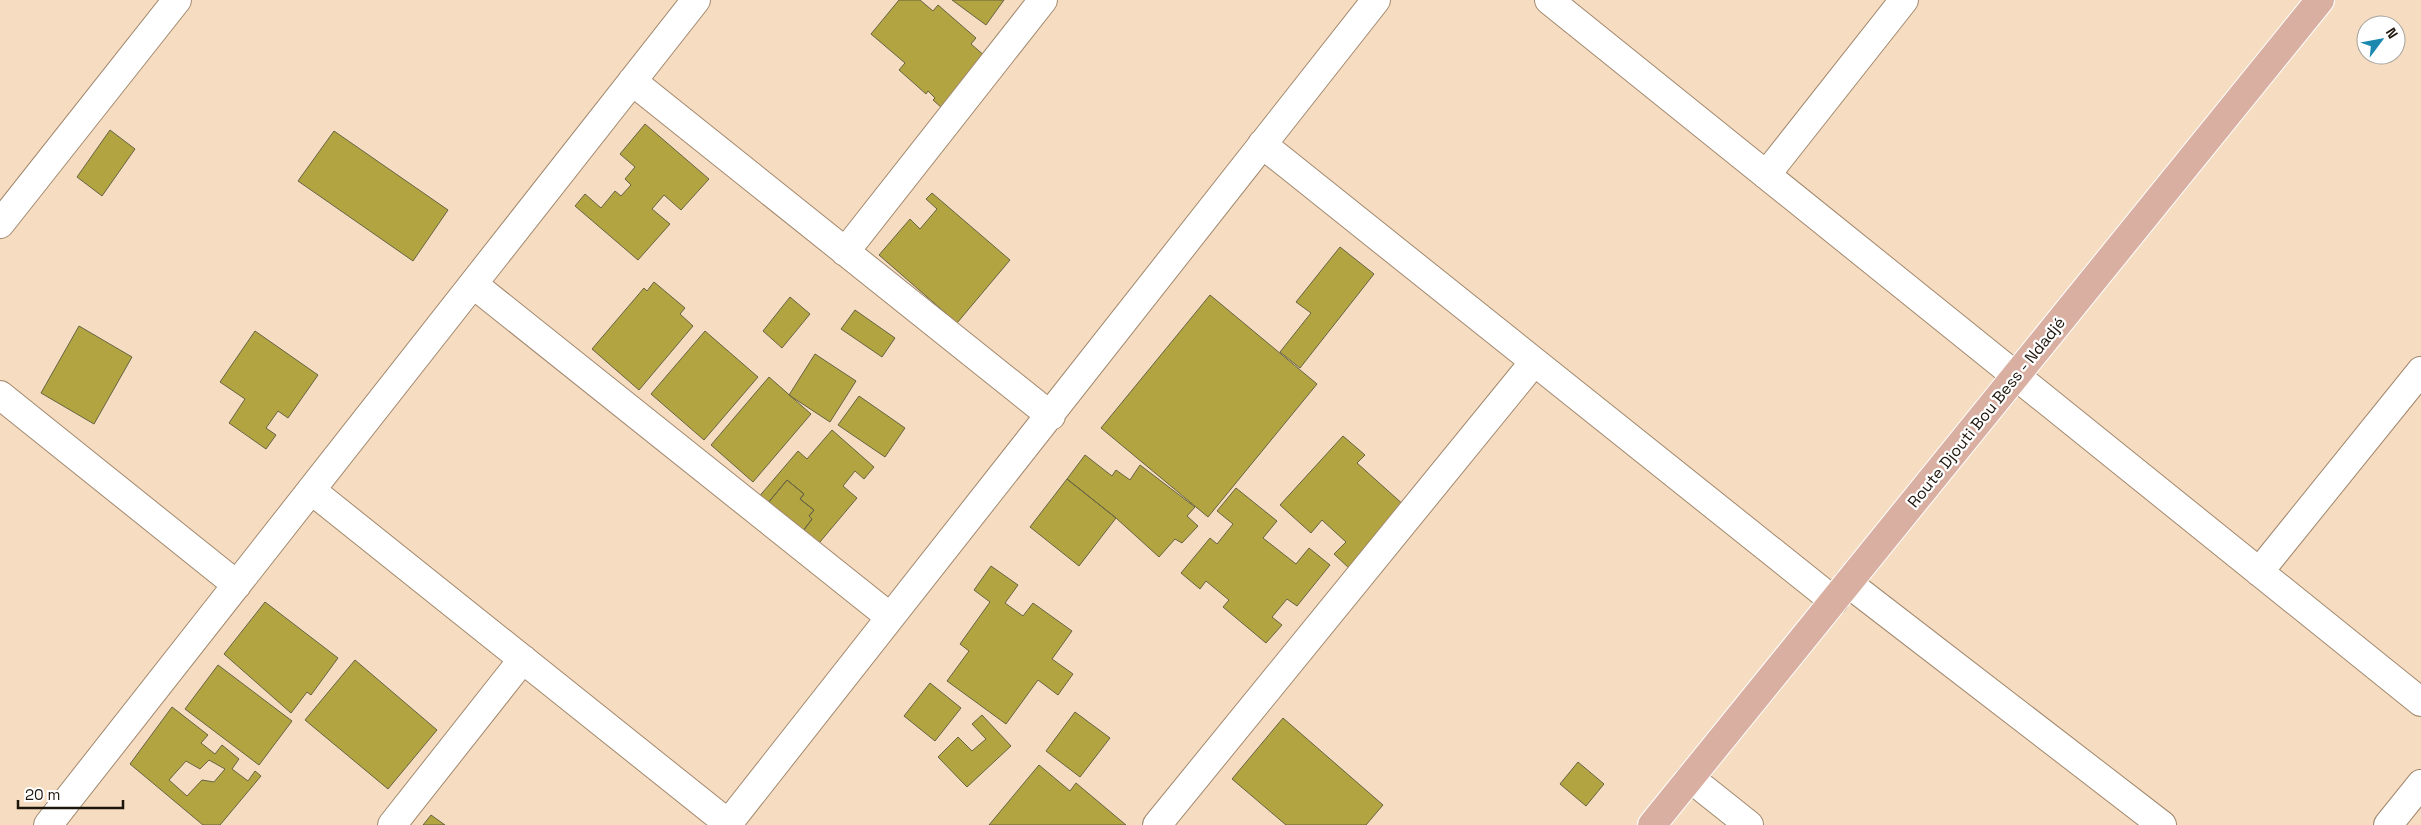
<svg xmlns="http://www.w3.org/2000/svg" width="2421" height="825" viewBox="0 0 2421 825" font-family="'Space Grotesk',sans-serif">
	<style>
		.building { fill: #b2a441; stroke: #676343; fill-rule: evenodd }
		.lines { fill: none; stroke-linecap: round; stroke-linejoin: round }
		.minor-casing { stroke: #a1896f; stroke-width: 30 }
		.major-casing { stroke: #fff; stroke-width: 30 }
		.minor { stroke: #fff; stroke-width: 28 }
		.major { stroke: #d9afa2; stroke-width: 28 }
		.labels { text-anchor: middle; stroke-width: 4.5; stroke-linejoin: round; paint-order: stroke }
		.street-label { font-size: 16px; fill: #1f160b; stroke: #fff }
	</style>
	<rect width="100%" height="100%" fill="#f6dcc0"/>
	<!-- building -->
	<path class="building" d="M899,0H920L933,11L938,5L976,38L971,44L986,57L942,108L933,100L935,98L928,91L926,94L899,70L905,63L871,34Z
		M952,0H1004L986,25Z
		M645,124L709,179L681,210L664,195L652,209L670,224L638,260L575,206L585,194L601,208L615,191L621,196L631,185L625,179L635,167L620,154Z
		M110,130L135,149L102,196L77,177Z
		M334,131L448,210L413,261L298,181Z
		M932,193L1010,260L957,323L879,255L910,219L920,229L937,209L926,199Z
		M1340,247L1374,274L1300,368L1280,352L1311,313L1296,302Z
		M654,282L685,308L680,314L693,326L639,390L592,349L644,288L647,291Z
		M1210,295L1317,384L1208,517L1101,428Z
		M790,297L810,314L782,348L763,331Z
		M855,310L895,338L882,357L841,329Z
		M79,326L132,357L94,424L41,393Z
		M255,331L318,375L288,418L278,411L266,428L276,435L266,449L229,423L245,399L220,382Z
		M705,331L758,377L704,440L651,394Z
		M815,354L856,381L830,422L789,395Z
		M769,377L811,414L753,482L711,445Z
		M859,396L905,428L885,457L838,425Z
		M832,430L874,467L864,479L855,471L843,486L857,498L814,549L757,499L798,451L807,459ZM787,480L804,494L800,499L814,510L809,516L812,519L803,531L768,503Z
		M1343,436L1365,455L1357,463L1406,507L1350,569L1334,554L1346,542L1322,520L1311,533L1280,505Z
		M1085,455L1112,476L1116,470L1130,480L1140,465L1195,507L1187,516L1198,526L1182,543L1175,539L1159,557L1116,518L1067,479Z
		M1067,479L1116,518L1079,566L1030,527Z
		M787,480L804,494L800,499L814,510L809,516L812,519L803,531L768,503Z
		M1236,488L1277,521L1263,538L1296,564L1309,548L1330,565L1297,606L1287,599L1272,617L1282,625L1266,643L1223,607L1229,600L1206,581L1200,589L1181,573L1210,538L1217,544L1233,524L1217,511Z
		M991,566L1018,585L1005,603L1023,616L1033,603L1072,631L1052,659L1073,674L1058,695L1038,680L1006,724L947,681L969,651L960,644L990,602L974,590Z
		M265,602L338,658L311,695L307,692L291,713L224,654Z
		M355,660L437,730L388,789L305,720Z
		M218,665L292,721L259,765L185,709Z
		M930,683L961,708L935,741L904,716Z
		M172,707L208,735L201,743L215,754L222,745L239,759L232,769L248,781L255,771L261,776L220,825H203L130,764ZM209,760L225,769L214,782L202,780L187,796L169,780L186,761L200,769Z
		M1075,712L1110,738L1080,777L1046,751Z
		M982,715L1011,746L967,787L938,757L958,737L972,751L986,739L972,724Z
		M1283,718L1383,805L1366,825H1286L1232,779Z
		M1578,762L1604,784L1586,806L1560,784Z
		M1039,765L1070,791L1076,783L1126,825H989Z
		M431,815L445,825H423Z"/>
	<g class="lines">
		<!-- minor casing -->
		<g class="minor-casing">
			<path id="minor" d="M1549,0L2421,702
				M632,81L1051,416
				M1262,144L1834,601
				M1766,175L1904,0
				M0,224L177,0
				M845,252L1043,0
				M473,284L890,617
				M0,395L237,585
				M311,490L730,825
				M2259,572L2421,371
				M1848,583L2162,825
				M1690,778L1749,825
				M48,825L696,0
				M392,825L523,659
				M727,825L1376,0
				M1157,825L1534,362
				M2388,825L2421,784"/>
		</g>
		<!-- major casing -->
		<g class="major-casing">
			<path id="major" d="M1652,825L2320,0"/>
		</g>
		<!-- minor -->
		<use href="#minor" class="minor"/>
		<!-- major -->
		<use href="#major" class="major"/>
	</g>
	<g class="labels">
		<!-- street labels -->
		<g class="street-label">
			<text transform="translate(1986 412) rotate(-51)" y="6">Route Djouti Bou Bess - Ndadjé</text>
		</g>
	</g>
	<!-- north arrow -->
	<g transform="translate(2381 40) rotate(58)"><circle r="24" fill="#ffffff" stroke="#a5a29d"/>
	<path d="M0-4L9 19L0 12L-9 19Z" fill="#1b89af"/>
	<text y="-8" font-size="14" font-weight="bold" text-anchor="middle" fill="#1f160b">N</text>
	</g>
	<!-- scale -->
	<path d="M18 800v8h105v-8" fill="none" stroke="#1f160b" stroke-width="2.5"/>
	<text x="25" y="800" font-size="15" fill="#1f160b" stroke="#ffffff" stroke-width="4" paint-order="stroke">20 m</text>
</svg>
